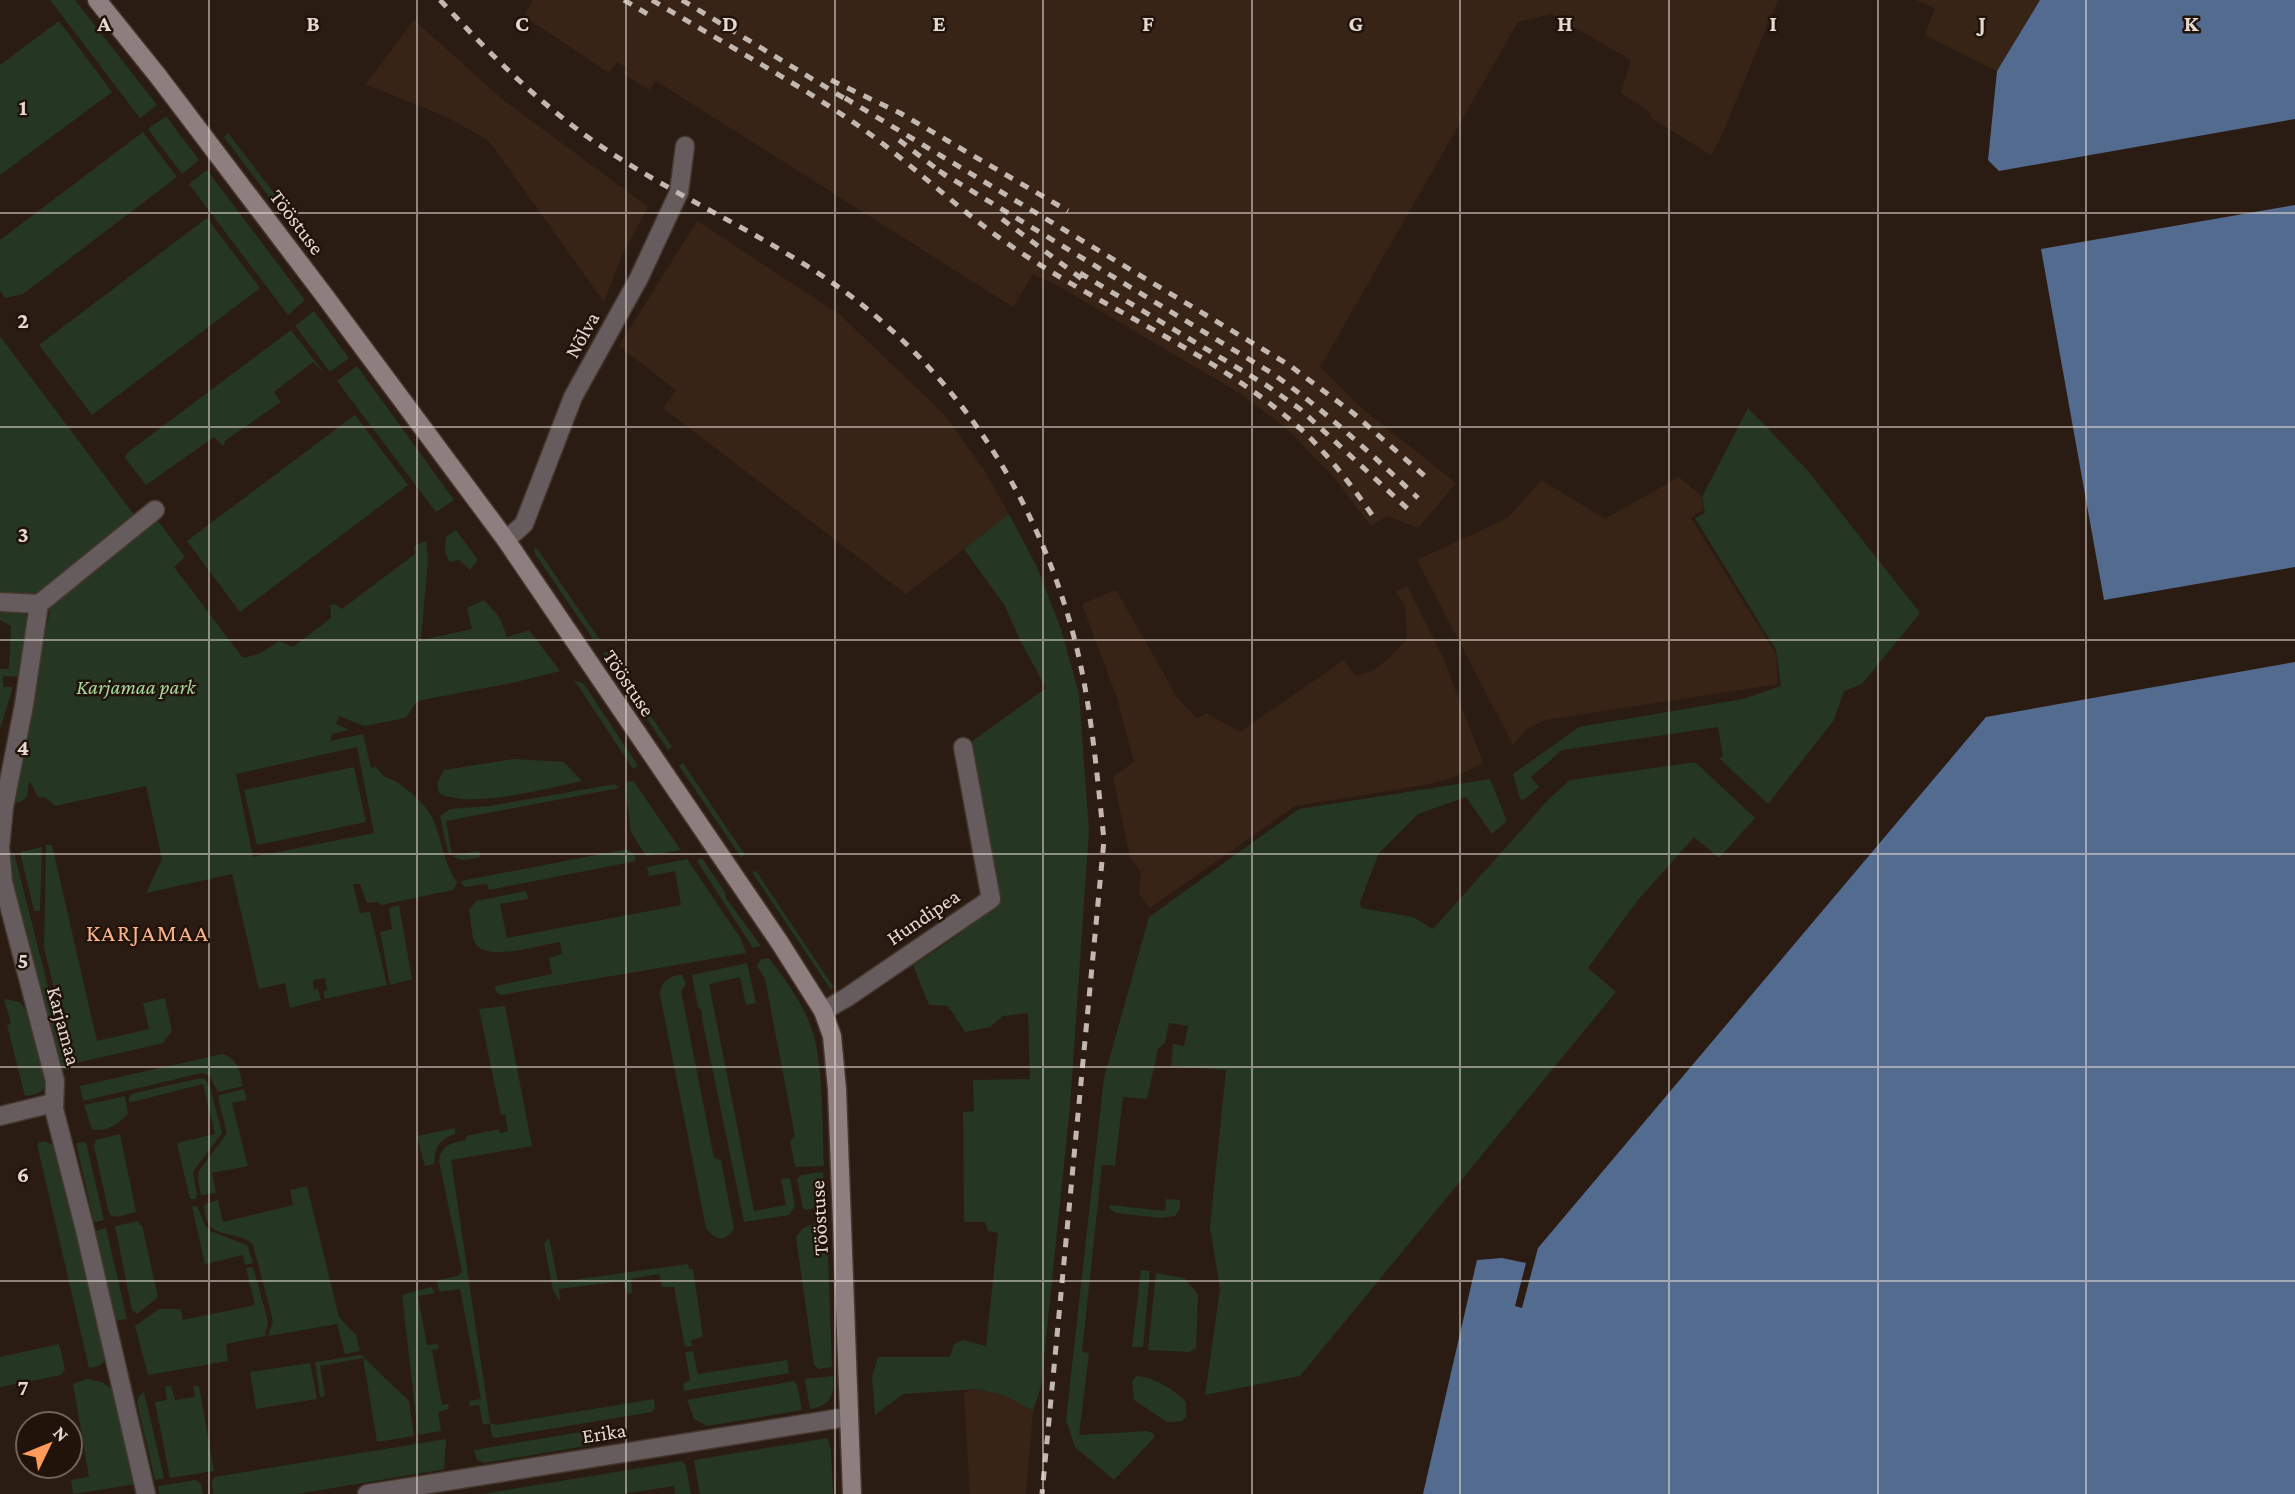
<svg xmlns="http://www.w3.org/2000/svg" width="2295" height="1494" viewBox="0 0 2295 1494" font-family="'Crimson Pro',serif">
	<style>
		.built { fill: #382417 }
		.green { fill: #253622; fill-rule: evenodd }
		.water { fill: #546b90 }
		.lines { fill: none; stroke-linecap: round; stroke-linejoin: round }
		.street-casing { stroke: #45372e; stroke-width: 21 }
		.secondary-casing { stroke: #45372e; stroke-width: 21 }
		.street { stroke: #665c5d; stroke-width: 18 }
		.secondary { stroke: #8e7e7f; stroke-width: 18 }
		.rail { stroke: #c3b8b1; stroke-width: 5; stroke-dasharray: 9 9; stroke-linecap: butt }
		.grid { fill: none; stroke: #e4dad3; stroke-width: 2; stroke-opacity: 0.55 }
		.labels { text-anchor: middle; stroke-width: 5; stroke-linejoin: round; paint-order: stroke }
		.street-label { font-size: 21px; fill: #e4dad3; stroke: #21130a }
		.park-label { font-size: 21px; font-style: italic; fill: #a6d69c; stroke: #21130a }
		.quarter-label { font-size: 24px; letter-spacing: 2px; fill: #fbb48a; stroke: #21130a }
		.grid-label { font-size: 23px; text-anchor: middle; font-weight: bold; fill: #e4dad3; stroke: #21130a; stroke-width: 5; stroke-linejoin: round; paint-order: stroke }
	</style>
	<rect width="100%" height="100%" fill="#2b1c13"/>
	<!-- built -->
	<path class="built" d="M533,0H1778L1720,139L1711,155L1651,118L1649,111L1621,93L1631,60L1552,14L1518,22L1320,367L1365,411L1456,483L1418,528L1387,516L1371,526L1332,475L1286,428L1241,394L1060,287L1033,274L1013,307L656,81L649,90L624,74L627,68L617,62L609,73L524,16Z
		M1916,0H2040L1997,71L1925,35L1935,8Z
		M414,20L502,99L648,207L622,255L604,302L489,141L449,118L366,84Z
		M697,221L840,315L944,414L984,470L1009,514L906,594L663,408L676,390L619,346Z
		M1679,477L1701,496L1703,509L1691,518L1776,654L1778,684L1544,720L1527,729L1513,745L1417,560L1508,518L1541,480L1605,519Z
		M1407,586L1444,660L1483,763L1452,778L1424,785L1295,806L1150,908L1139,893L1141,872L1130,857L1113,777L1134,762L1117,698L1082,604L1116,590L1178,699L1197,719L1206,713L1240,732L1344,660L1355,675L1371,672L1388,659L1407,640L1405,606L1396,592Z
		M977,1389L1006,1396L1033,1411L1026,1494H970L964,1392Z"/>
	<!-- green -->
	<path class="green" d="M50,0H75L157,105L140,118Z
		M59,21L112,92L0,175V65Z
		M166,116L199,160L182,174L148,129Z
		M143,132L177,177L23,294L5,298L0,291V240Z
		M228,133L284,206L279,210L224,137Z
		M207,170L305,300L288,315L189,184Z
		M207,218L260,288L92,415L39,345Z
		M314,311L349,358L330,372L295,326Z
		M291,330L325,374L313,362L274,392L281,402L226,440L223,446L214,437L146,485L125,458L127,453Z
		M0,336L144,528L158,521L185,557L174,567L243,658L259,654L279,641L293,647L331,618L330,606L334,604L342,609L415,554L414,546L426,541L428,560L421,640L472,629L467,608L484,600L500,618L507,637L529,630L560,671L516,682L417,701L406,718L364,726L339,716L336,724L349,730L332,734L330,741L363,734L371,768L376,767C384,779 387,776 398,783C410,791 427,806 433,819C443,841 442,861 457,882L453,890L381,905L377,902L367,903L360,884H353L360,913L370,912L387,985L325,999L323,991L327,990L325,978L313,980L314,990L318,989L321,1000L290,1008L285,983L259,989L232,874L146,893L162,859L146,786L55,806L45,797L39,798C34,792 34,786 29,781L27,797L21,802L13,803L44,621L48,622L50,604L27,593L0,592ZM357,747L374,833L253,857L236,774Z
		M357,366L454,500L436,512L337,381Z
		M1748,408L1808,471L1920,613L1862,684L1844,691L1834,720L1768,804L1719,758L1723,757L1718,727L1562,750L1531,777L1539,787L1524,800L1520,799L1513,774L1579,727L1743,699L1781,686L1776,650L1695,518L1705,513L1702,497Z
		M355,415L408,485L240,612L187,541Z
		M1009,514L1037,567L1061,629L1079,694L1089,830L1070,1107L1041,1386L1033,1411L1006,1396L977,1389L903,1394L875,1415L872,1377L878,1357H950L954,1344L963,1340L986,1346L998,1233L988,1231L985,1222H964L963,1112L974,1111L973,1080L1030,1079L1028,1013L1003,1016L990,1027L965,1032L948,1006L929,1005L913,965L944,945L995,907L971,742L1046,688L1020,640L1005,606L964,549Z
		M456,530L478,560L470,570L459,560L450,562L445,552L446,537Z
		M534,547L538,550L600,640L593,639L535,554Z
		M0,607C5,607 13,606 17,608C41,616 26,659 23,677L3,676V687H13L0,729V669H9L11,626L0,620Z
		M607,651L672,747L668,750L603,654Z
		M574,680L584,684L638,766L633,769Z
		M513,759L564,762L582,781C547,788 469,810 439,793L437,783L444,770Z
		M1695,762L1755,818L1719,858L1694,837L1638,900L1588,968L1616,992L1300,1376L1205,1395L1220,1289L1210,1227L1226,1070L1171,1066L1173,1044L1184,1046L1188,1026L1169,1023L1165,1043L1158,1049L1147,1099L1123,1097L1115,1166L1102,1165L1082,1352L1089,1353L1079,1435L1148,1431L1154,1434V1438L1114,1480L1075,1447L1066,1420L1104,1078L1149,917L1299,809L1490,779L1507,821L1492,834L1466,797L1418,814L1379,853L1360,902L1361,908L1413,917L1433,929L1549,799L1570,780Z
		M683,763L745,855L741,857L679,766Z
		M354,767L366,822L257,845L244,790Z
		M628,781L634,782L681,850L646,856L631,832L625,785Z
		M615,784L619,788L446,821L452,856L479,851L480,857C467,860 458,863 448,852L440,816L450,809L490,806Z
		M46,845H52L97,1041L149,1029L143,1003L165,998L172,1031L163,1043L72,1064L44,947Z
		M42,847L40,911H34L20,852Z
		M627,849L634,854L636,861L489,890L487,884L464,887L461,881Z
		M14,853L69,1069L63,1070L57,1064L16,903L10,858Z
		M702,858L725,892L726,898L761,946L753,948L697,861Z
		M687,859L741,939L746,953L501,995L496,992L495,986L552,974L549,958L562,954L560,942C542,944 486,963 475,943C471,934 471,920 469,910L476,901L526,891L528,899L500,904L507,938L681,905L675,871L649,876L647,867Z
		M756,871L833,986L831,990L752,872Z
		M399,905L412,979L390,985L380,932L392,929L389,908Z
		M769,958C785,979 802,1002 811,1027C824,1062 822,1127 824,1166L795,1167L790,1141L795,1136L765,979L757,966L761,959Z
		M747,963L756,1003L746,1005L740,977L709,984L754,1211L786,1205L781,1179L790,1178L795,1206L789,1215L744,1222L702,1019V1011L698,1007L692,975Z
		M682,975L686,984L681,991L714,1158L721,1160L734,1229C724,1243 716,1241 706,1228L660,995C660,982 670,975 682,975Z
		M4,999L20,1002L27,1011C32,1026 51,1075 45,1087C42,1094 31,1095 25,1096L7,1025L11,1023Z
		M505,1006L532,1146L451,1160L490,1423L496,1425L654,1399L655,1408L652,1412L495,1438L492,1436L490,1424H483L479,1405L470,1406L469,1401L481,1399L460,1289L439,1292L437,1280L458,1276L462,1271L439,1161C441,1145 451,1143 466,1140V1136L499,1129L500,1133L508,1131L505,1114L501,1115L479,1009Z
		M222,1054C238,1058 240,1072 243,1086L218,1092C213,1084 212,1074 202,1073L83,1101L80,1086Z
		M201,1078L205,1079L210,1087L222,1133L195,1169L193,1174L197,1195L196,1199H190L177,1143L215,1134L203,1084L132,1102H129V1097L134,1093Z
		M244,1089L247,1100L232,1103L248,1166L212,1173L216,1193L201,1195L198,1178L199,1171L227,1133L218,1098L220,1095Z
		M125,1096L128,1114C118,1124 106,1133 92,1129L84,1105Z
		M455,1128V1134C439,1139 435,1148 434,1164L425,1166L417,1136Z
		M120,1134L136,1212L117,1217L110,1215L108,1209L94,1146L96,1140Z
		M43,1141L50,1143L57,1149L106,1360L99,1366L89,1368L37,1144Z
		M86,1142L104,1220L94,1222L76,1143Z
		M823,1172L826,1200L816,1208L805,1210L803,1208L797,1179L801,1175Z
		M307,1186L339,1317L356,1335L360,1351L345,1354L337,1324L268,1336L273,1321L253,1245C243,1232 217,1238 208,1223C206,1219 205,1212 204,1207L206,1204L218,1200L223,1222L293,1205L290,1190Z
		M1166,1199L1180,1200V1208L1175,1216L1161,1218L1116,1213L1110,1209V1205L1165,1211Z
		M197,1206L205,1225L210,1231L247,1245L253,1263L245,1265L243,1255L205,1264L192,1207Z
		M138,1221L140,1225H142L158,1297L137,1314L132,1310L115,1226Z
		M818,1222L825,1225L827,1228L832,1367L819,1369L814,1365L796,1237L802,1229Z
		M106,1228L127,1319L115,1321L96,1231Z
		M549,1237L558,1282L688,1264L689,1269H693L703,1337L691,1340L692,1346L685,1347L674,1287H662L659,1274L631,1279L632,1292L630,1294L626,1292L623,1281L559,1289L560,1302L553,1290L544,1244Z
		M253,1267L268,1321L265,1336L226,1344L228,1361L148,1375L135,1326L159,1309H181L183,1320L255,1305L246,1268Z
		M1141,1270L1150,1271L1143,1347H1132Z
		M1156,1273L1184,1278L1198,1294L1196,1349L1189,1352L1148,1350Z
		M431,1287L435,1293L418,1296L427,1345L438,1344L439,1348L432,1350L442,1405L448,1404L449,1409L438,1412L441,1431L418,1435L402,1295Z
		M59,1344L65,1369L61,1375L0,1387V1357Z
		M693,1351L698,1374L787,1360L789,1373L684,1391L683,1384L690,1380L685,1352Z
		M361,1355L409,1401L414,1436L377,1442L363,1358L320,1366L325,1396L320,1397L315,1362Z
		M310,1363L317,1399L256,1409L250,1372Z
		M833,1376C835,1396 830,1406 810,1409L805,1379Z
		M1137,1376C1153,1377 1175,1390 1186,1402V1417L1182,1421L1167,1422L1134,1400L1132,1381Z
		M88,1379L102,1382L115,1391L137,1484L73,1494L71,1480L89,1477L73,1384Z
		M794,1381L797,1385L802,1410L707,1426L694,1419L687,1400Z
		M165,1386H171L175,1400L195,1397L193,1386H199L214,1471L170,1478L155,1402L167,1400Z
		M144,1392L164,1478L155,1480L137,1403L139,1396Z
		M599,1429L604,1431L605,1438L591,1445L484,1463L477,1460L474,1450Z
		M828,1438L831,1450L833,1494H700L694,1460Z
		M446,1439L444,1469L440,1470L297,1494H213L212,1481L215,1477Z
		M682,1461L686,1466L691,1494H675L674,1486L623,1494H482Z
		M196,1480L201,1484L203,1494H159L158,1486Z"/>
	<!-- water -->
	<path class="water" d="M2040,0H2295V119L1999,171L1988,160L1997,71Z
		M2295,205V567L2104,600L2041,249Z
		M2295,662V1494H1423L1477,1260L1502,1258L1526,1263L1515,1306L1522,1308L1538,1248L1986,717Z"/>
	<g class="lines">
		<!-- street casing -->
		<g class="street-casing">
			<path id="street" d="M506,540L524,524L573,397L639,278L679,192L685,146
				M0,602L39,604
				M39,604L24,705L4,807L0,847L3,882L55,1081L54,1109L85,1230L146,1494
				M39,604L155,510
				M823,1011L846,998L991,899L963,747
				M0,1116L53,1103
				M367,1494L847,1417"/>
		</g>
		<!-- secondary casing -->
		<g class="secondary-casing">
			<path id="secondary" d="M97,0L158,76L324,295L506,540L780,943L823,1011L832,1036L837,1089L852,1494"/>
		</g>
		<!-- street -->
		<use href="#street" class="street"/>
		<!-- secondary -->
		<use href="#secondary" class="secondary"/>
		<!-- rail -->
		<path class="rail" d="M440,0C491,55 537,102 599,145C680,200 774,238 852,297C967,385 1043,510 1077,649C1092,712 1097,776 1104,840L1042,1494
			M624,0L654,18
			M652,0C720,41 790,79 856,124C906,159 951,203 1001,239C1098,308 1215,351 1304,432C1332,459 1355,490 1377,522
			M682,0L852,103
			M831,80L900,113L1068,211
			M845,98L1289,365L1353,413L1428,479
			M899,140L946,176
			M939,171L1270,372C1324,409 1370,453 1418,498
			M1002,219L1086,282
			M1080,273L1266,385L1300,409L1410,511"/>
	</g>
	<!-- grid -->
	<path class="grid" d="M209,0V1494M417,0V1494M626,0V1494M835,0V1494M1043,0V1494M1252,0V1494M1460,0V1494M1669,0V1494M1878,0V1494M2086,0V1494M0,213H2295M0,427H2295M0,640H2295M0,854H2295M0,1067H2295M0,1281H2295"/>
	<g class="labels">
		<!-- street labels -->
		<g class="street-label">
			<text transform="translate(297 222) rotate(53)" y="7">Tööstuse</text>
			<text transform="translate(582 335) rotate(-61)" y="7">Nõlva</text>
			<text transform="translate(629 683) rotate(56)" y="7">Tööstuse</text>
			<text transform="translate(923 917) rotate(-34)" y="7">Hundipea</text>
			<text transform="translate(64 1026) rotate(75)" y="7">Karjamaa</text>
			<text transform="translate(819 1218) rotate(-93)" y="7">Tööstuse</text>
			<text transform="translate(604 1433) rotate(-9)" y="7">Erika</text>
		</g>
		<!-- park labels -->
		<g class="park-label">
			<text x="136" y="694">Karjamaa park</text>
		</g>
		<!-- quarter labels -->
		<g class="quarter-label">
			<text x="148" y="941">KARJAMAA</text>
		</g>
	</g>
	<g class="grid-label">
		<text x="104" y="31">A</text>
		<text x="313" y="31">B</text>
		<text x="522" y="31">C</text>
		<text x="730" y="31">D</text>
		<text x="939" y="31">E</text>
		<text x="1148" y="31">F</text>
		<text x="1356" y="31">G</text>
		<text x="1565" y="31">H</text>
		<text x="1773" y="31">I</text>
		<text x="1982" y="31">J</text>
		<text x="2191" y="31">K</text>
		<text x="23" y="115">1</text>
		<text x="23" y="328">2</text>
		<text x="23" y="542">3</text>
		<text x="23" y="755">4</text>
		<text x="23" y="968">5</text>
		<text x="23" y="1182">6</text>
		<text x="23" y="1395">7</text>
	</g>
	<!-- north arrow -->
	<g transform="translate(49 1445) rotate(47)"><circle r="33" fill="#21130a" stroke="#6f635a" stroke-width="2"/>
	<path d="M0-5L12 26L0 18L-12 26Z" fill="#ff9b5b"/>
	<text y="-10" font-size="19" font-weight="bold" text-anchor="middle" fill="#e4dad3">N</text>
	</g>
</svg>
